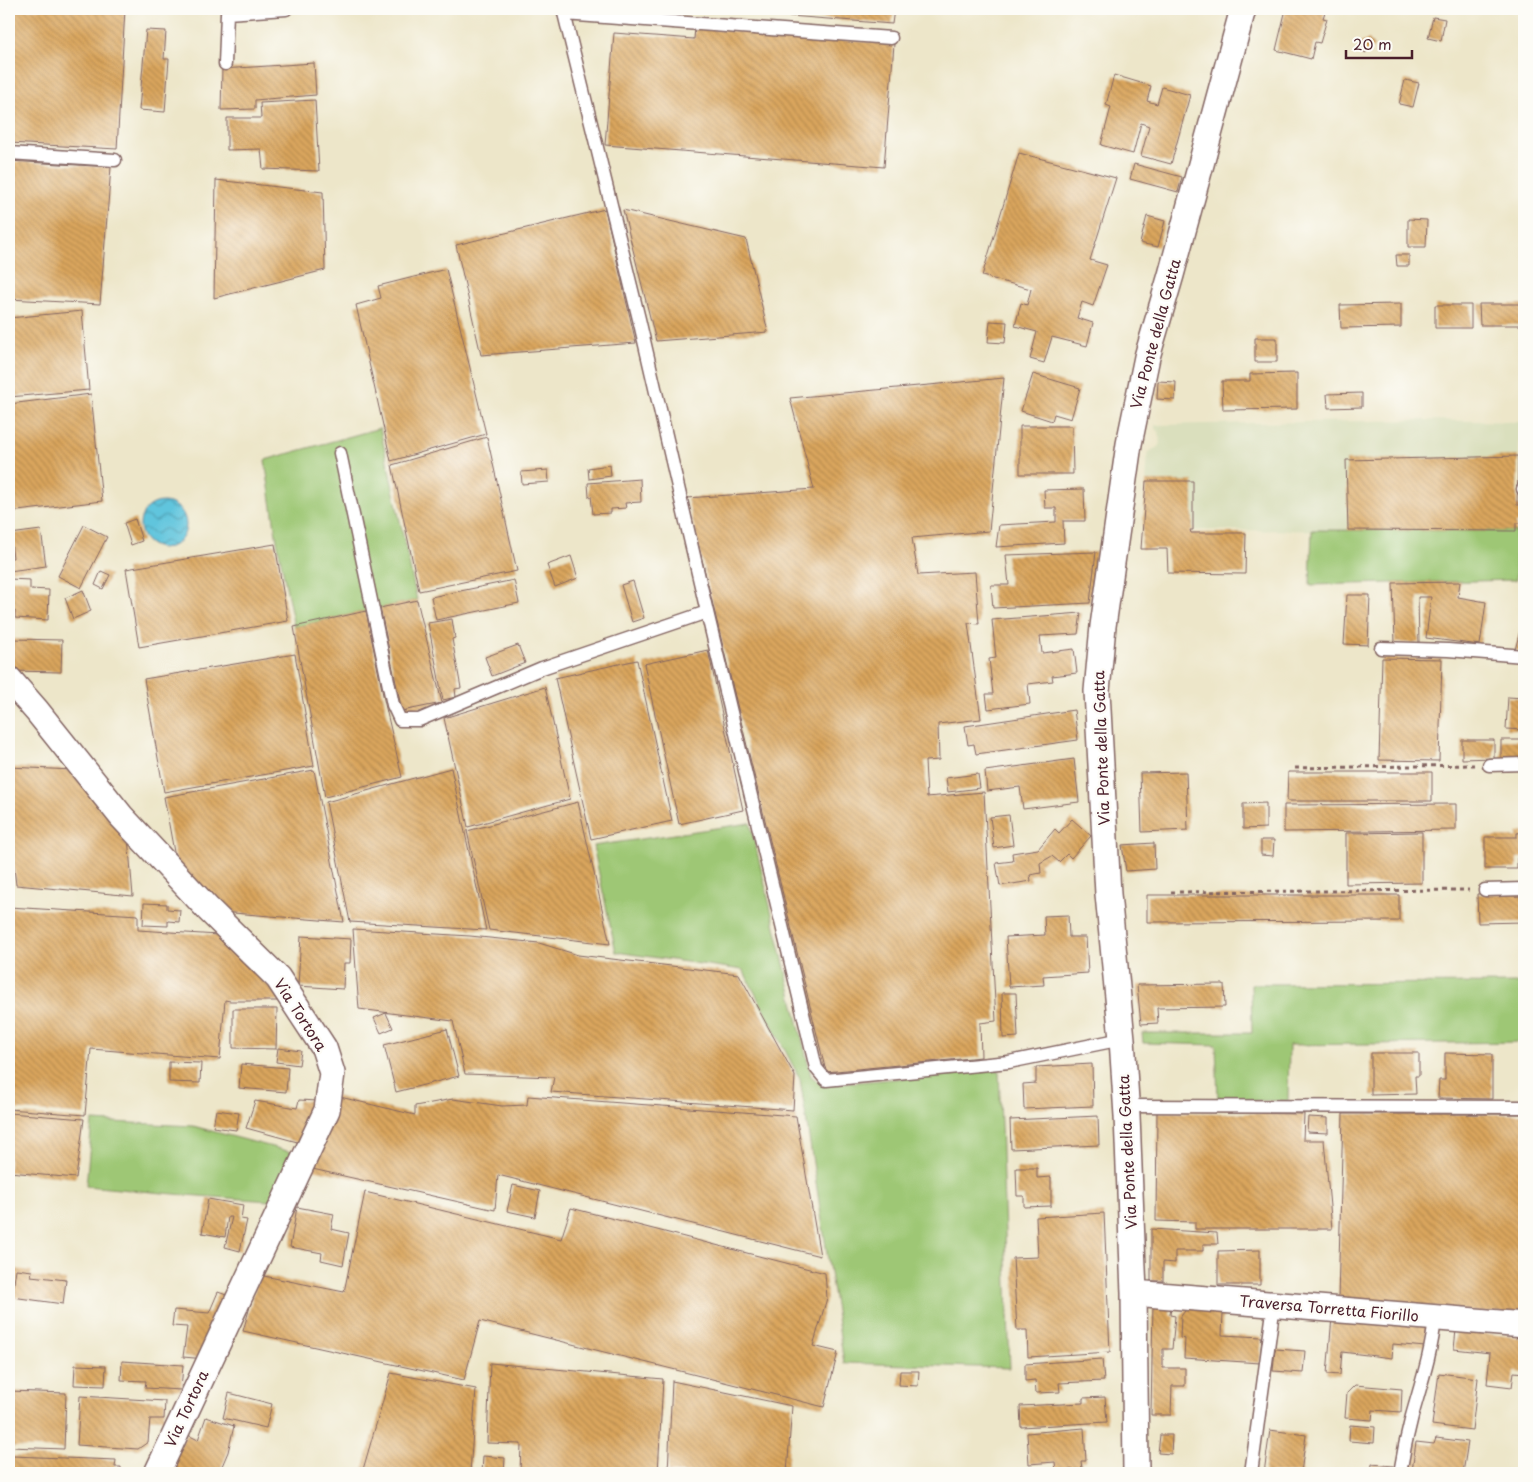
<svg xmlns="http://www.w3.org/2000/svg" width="1533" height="1482" viewBox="0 0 1533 1482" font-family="'Playpen Sans',sans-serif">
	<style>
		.built { fill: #dadfbd }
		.grass { fill: #9ec774; stroke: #747350 }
		.water { fill: url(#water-waves); stroke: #557284 }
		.building { fill: url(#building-back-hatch) }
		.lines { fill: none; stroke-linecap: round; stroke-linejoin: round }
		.service-casing { stroke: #836562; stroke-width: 15 }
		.minor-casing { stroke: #836562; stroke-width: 28 }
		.path { stroke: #836562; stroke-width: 3; stroke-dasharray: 4 4; stroke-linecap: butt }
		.service { stroke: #fff; stroke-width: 12 }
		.minor { stroke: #fff; stroke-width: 25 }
		.labels { text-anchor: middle; stroke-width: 5; stroke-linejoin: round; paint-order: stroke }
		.street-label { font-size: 15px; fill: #4a1f2b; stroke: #fdfcf7 }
	</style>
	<defs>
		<pattern id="water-waves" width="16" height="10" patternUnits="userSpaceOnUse" patternTransform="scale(1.25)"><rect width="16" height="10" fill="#60c5dd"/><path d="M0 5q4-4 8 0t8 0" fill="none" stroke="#519fb3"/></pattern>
		<pattern id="building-back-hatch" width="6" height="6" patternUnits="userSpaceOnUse" patternTransform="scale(1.25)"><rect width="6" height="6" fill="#daa65d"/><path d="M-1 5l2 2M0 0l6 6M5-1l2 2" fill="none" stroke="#b3874d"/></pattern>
	</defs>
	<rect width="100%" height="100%" fill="#fdfcf7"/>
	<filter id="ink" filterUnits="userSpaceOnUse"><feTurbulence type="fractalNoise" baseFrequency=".02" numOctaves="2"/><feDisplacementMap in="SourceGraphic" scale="10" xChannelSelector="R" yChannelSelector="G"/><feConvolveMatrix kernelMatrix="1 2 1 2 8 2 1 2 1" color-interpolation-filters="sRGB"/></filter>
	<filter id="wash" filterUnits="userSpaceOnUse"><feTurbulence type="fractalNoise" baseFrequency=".0096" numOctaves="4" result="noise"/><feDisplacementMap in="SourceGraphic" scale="20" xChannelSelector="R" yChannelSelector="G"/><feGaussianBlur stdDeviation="1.12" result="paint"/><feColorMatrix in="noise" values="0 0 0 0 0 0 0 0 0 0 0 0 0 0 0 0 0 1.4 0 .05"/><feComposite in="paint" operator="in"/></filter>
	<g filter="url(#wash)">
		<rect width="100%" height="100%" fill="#ede6c9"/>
		<!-- built -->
		<path class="built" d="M1423,420L1520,422L1516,531L1143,530L1148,452L1160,446L1159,432L1155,429V425Z"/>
		<!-- grass -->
		<path class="grass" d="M380,428L417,600L294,627L277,541L265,460Z
			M1312,530L1516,531V580L1310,585Z
			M750,823L811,1076L822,1085L999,1070L1010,1368L844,1363L800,1079L743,970L616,952L593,846Z
			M1524,983V1042L1289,1045L1288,1101L1218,1100L1216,1045L1143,1043L1142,1033H1252L1251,984Z
			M92,1121L193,1126L295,1153L270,1201L185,1195L86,1186Z"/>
		<!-- water -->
		<path class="water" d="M140 525a23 23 0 1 1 46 0a23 23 0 1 1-46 0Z"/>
		<g id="blocks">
			<!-- building -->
			<path class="building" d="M9,9H125L117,149L9,143Z
				M714,9H894L892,24L713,10Z
				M1286,9H1326L1323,18L1327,19L1320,43L1315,42L1311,59L1276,50Z
				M1433,17L1445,19L1441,41L1428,38Z
				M695,28L894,44L884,167L605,145L614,33L694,39Z
				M146,30L166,31L164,59H169L165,112L139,110Z
				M1369,39L1374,47L1365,53L1359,44Z
				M314,63L316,95L255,100V109L221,110L222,69Z
				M1114,75L1151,86L1147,101L1157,104L1162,87L1190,95L1171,164L1141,156L1149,126L1141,123L1133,154L1101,145L1111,107L1106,105Z
				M1405,80L1419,83L1413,107L1399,104Z
				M315,100L319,171L263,169L261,149L227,150V118H261L260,103Z
				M1019,153L1116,178L1090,260L1107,265L1093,306L1082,302L1077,318L1093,323L1087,346L1052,337L1044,363L1030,359L1037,332L1015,326L1021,303L1027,305L1031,289L982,276Z
				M9,161L111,167L100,304L9,299Z
				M1134,164L1182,177L1178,192L1130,179Z
				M216,180L323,192L325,270L214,298Z
				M605,209L636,343L481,355L456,245Z
				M623,210L746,239L768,332L656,341Z
				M1147,216L1165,221L1158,247L1140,243Z
				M1408,219L1427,220L1426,247H1408Z
				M1396,255H1409V266H1397Z
				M446,269L486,434L391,461L356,305L381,298L378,286Z
				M1401,304V327L1341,328L1340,305Z
				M1479,304H1524V325H1480Z
				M1435,305H1471V328H1435Z
				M82,311L89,390L9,397V318Z
				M990,321L1007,322L1005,343L988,342Z
				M1255,338H1277V362H1255Z
				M1297,373V409L1223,410L1222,381H1250V374Z
				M1033,374L1080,388L1071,419L1054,414L1052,421L1021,411Z
				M1004,378L989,531L912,538L918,575L975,572L979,624L968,623L981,719L938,724L939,760L925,761L927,797L984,792L996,1021L980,1023L981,1057L826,1072L687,498L814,489L790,398Z
				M1158,381L1176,382L1175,400L1157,399Z
				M1362,393V407L1328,408L1327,394Z
				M91,394L102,501L9,512V404Z
				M1020,426H1072L1073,474H1020Z
				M487,437L517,571L419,591L392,465Z
				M1518,456L1517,505H1524V523H1516V531L1348,530L1346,460Z
				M610,465L611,476L589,479L588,468Z
				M548,470L549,482L522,484L521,472Z
				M640,479L641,502L625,503L626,508L611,509V513L593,514L591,496L589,497L588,483Z
				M1146,481H1193V530H1190L1191,533H1246L1245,574L1168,573L1167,549H1141Z
				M1084,489L1085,521H1063L1064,543L996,547L999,525L1056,522V508H1045L1044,490Z
				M135,519L142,541L131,545L124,523Z
				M84,525L107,537L81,588L58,576Z
				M41,530L46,566L9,571V558H13L10,534Z
				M275,544L288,621L139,647L126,569Z
				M1096,552L1090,603L993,608L991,585H1009L1006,555Z
				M571,556L578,578L555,587L547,565Z
				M101,571L110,575L103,589L95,585Z
				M9,579L30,580V589L49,590L48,620L15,618V611H9Z
				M514,580L519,603L436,620L431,597Z
				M633,581L644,618L632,622L621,585Z
				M1460,582L1458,597L1486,602L1480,645L1426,638L1431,597H1418L1419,643H1395L1393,583Z
				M83,590L91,611L73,619L65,598Z
				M1347,595H1370L1368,645L1344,644Z
				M417,600L442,703L402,711L380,608Z
				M366,611L384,700L402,777L325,797L294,627Z
				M1081,613L1078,634L1040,636L1042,653L1074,649L1077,673L1052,676L1053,681L1028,684L1030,704L988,709L986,694H993L989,659L996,658L992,620Z
				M452,619L455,638L452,639L461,688L455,689L456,697L443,700L428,623Z
				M1522,623L1524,624V652L1515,650Z
				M12,639L62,640L61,672L11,671Z
				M518,645L525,663L492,676L485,657Z
				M708,650L743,810L679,824L644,664Z
				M295,654L314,766L164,792L144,679Z
				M1382,658L1442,659L1439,761L1379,760Z
				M637,660L672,821L591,839L555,678Z
				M545,687L570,799L468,827L444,718Z
				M1508,697L1524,698V730L1506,729Z
				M1074,710L1078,740L976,754L974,744L968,745L965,726Z
				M1462,740H1494V758L1462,759Z
				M1501,740H1524V760H1501Z
				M1074,759L1079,802L1023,809L1020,787L987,791L985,771Z
				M9,767L73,770L128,837L133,896L16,885L9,825Z
				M451,768L486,930L350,922L326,802Z
				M314,770L344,922L221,912L176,863L164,797Z
				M1186,772L1188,830L1142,832L1140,773Z
				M1288,772H1432V801H1287Z
				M978,774L980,788L948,792L946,778Z
				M578,802L610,944L489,930L467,831Z
				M1266,803V828L1243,829V804Z
				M1456,804V830L1284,832V805Z
				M1009,815L1013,845L994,848L990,817Z
				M1072,819L1091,836L1071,858L1067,854L1059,862L1052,856L1040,863L1041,873L1030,875L1031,881L1000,886L996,863L1013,861L1012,853L1038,849L1055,829L1059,833Z
				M1422,832V883L1346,884V833Z
				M1524,832V858H1517V869H1485V837H1517V833Z
				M1261,840H1274L1273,856L1261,855Z
				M1154,843L1155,869L1126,871L1122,845Z
				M1524,893V922L1478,923L1477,894Z
				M1147,895H1399V921L1147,922Z
				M144,903L167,904V909L180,910L179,922L168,921V926L143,925Z
				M9,907L138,915V930L218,935L264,979L282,1001H230L225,1000L220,1059L91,1049L85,1115L9,1109Z
				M1068,915L1069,937H1086L1088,973L1043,976L1044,985L1009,987L1006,937L1045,935L1044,916Z
				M353,929L470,936L539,943L578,955L739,974L795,1076L793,1110L551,1092L554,1077L465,1074L453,1021L359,1009Z
				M301,936L351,939L350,963H344L343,989L298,986Z
				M1224,984L1225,1007L1157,1008L1158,1023L1141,1024L1137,985Z
				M1002,993H1016L1018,1037L1003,1038Z
				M233,1009H277L276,1049L233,1048Z
				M386,1013L393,1028L381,1033L374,1018Z
				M447,1029L459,1076L396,1092L384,1045Z
				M278,1048L301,1051L299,1065L276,1062Z
				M1371,1053H1419V1076H1415L1416,1094L1371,1095Z
				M1445,1053L1492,1054V1099L1438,1098L1439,1080H1445Z
				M169,1062L201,1063L200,1083L169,1082Z
				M241,1064L288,1068L286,1092L239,1088Z
				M1092,1064L1093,1106L1024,1109L1023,1084L1036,1083V1067Z
				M336,1096L415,1115V1106L453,1099L502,1106L527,1105L528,1096L796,1116L820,1256L498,1175L495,1210L308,1168Z
				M299,1100L318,1101L301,1143L246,1128L255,1101L297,1108Z
				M216,1110L239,1113L236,1130L213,1127Z
				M1157,1112L1304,1114L1303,1140H1324L1332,1229H1195V1222L1156,1221Z
				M9,1113L84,1119L76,1178L9,1172Z
				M1343,1114H1524V1315L1338,1300Z
				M1098,1116L1099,1145L1011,1149L1010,1120Z
				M1308,1117L1328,1118V1133L1307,1132Z
				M1016,1168H1037V1178L1051,1177V1206L1024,1207V1196H1017Z
				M513,1185L540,1191L535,1217L507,1211Z
				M365,1192L561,1239L571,1208L825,1273L827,1298L813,1346L838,1352L824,1407L480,1321L464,1380L243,1331L259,1275L344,1292Z
				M208,1199L243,1205L241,1219L247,1220L240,1251L225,1247L232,1217H228L225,1237L202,1233Z
				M297,1207L334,1214L331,1229L349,1233L343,1265L321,1260L322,1253L290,1247Z
				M1104,1213L1110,1352L1028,1357L1027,1330H1017L1013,1258L1038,1257L1036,1217Z
				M1151,1229L1217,1233L1218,1244H1203V1251H1175V1263L1163,1262V1281H1151Z
				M1260,1250V1285H1218V1251Z
				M16,1269L32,1271L31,1276L66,1280L63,1304L12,1297Z
				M218,1292L232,1297L206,1359L183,1357L187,1327L172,1326L174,1310L209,1313Z
				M1153,1303L1171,1305L1170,1315L1175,1316L1172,1349H1163V1368H1185V1386H1172L1171,1415H1151Z
				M1189,1306L1208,1307V1312L1223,1313L1222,1335L1262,1337L1260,1363L1184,1358L1185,1339L1180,1338L1181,1316Z
				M1332,1317L1427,1326L1425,1347L1393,1344L1392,1358L1342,1352L1340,1375L1327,1374Z
				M1456,1330L1524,1338V1373L1514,1372L1512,1387L1487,1384L1490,1353L1454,1349Z
				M1275,1349L1305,1351L1303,1373L1273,1371Z
				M1102,1359L1104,1381L1059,1383L1060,1392L1036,1393L1035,1380L1025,1381V1364Z
				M122,1361L183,1365L181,1390L145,1388L146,1381L121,1380Z
				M490,1363L663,1379L658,1473H520L521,1444L487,1443Z
				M75,1365L106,1366L105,1386L74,1385Z
				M900,1371H919L918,1386L899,1385Z
				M391,1373L476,1389L470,1473H362Z
				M1439,1373L1478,1378L1472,1430L1432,1425Z
				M672,1381L792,1406L787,1473H668Z
				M1355,1385L1402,1389L1401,1412L1373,1410L1372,1420L1345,1418L1347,1393Z
				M9,1391L66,1393L64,1449L9,1447Z
				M229,1393L272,1404L266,1428L223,1418Z
				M80,1396L165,1401L164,1419H150L148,1442L138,1449L77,1445Z
				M1105,1397L1107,1422L1021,1427L1020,1406L1083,1403V1398Z
				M206,1417L234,1426L228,1452L219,1473H166L186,1434L198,1440Z
				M1350,1425L1375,1427L1374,1443L1349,1441Z
				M1084,1428L1086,1461H1081L1082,1469L1056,1471L1055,1462L1029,1464L1027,1433Z
				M1270,1430L1306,1435L1301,1473H1264Z
				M1160,1435H1172L1171,1454L1158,1453Z
				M1436,1438L1468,1442L1463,1473H1428L1412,1471L1416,1442L1434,1444Z
				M12,1456L116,1460L115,1467H121V1473H11Z
				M483,1456L505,1458L504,1473H482Z
				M1372,1464L1393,1466V1473H1371Z"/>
		</g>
	</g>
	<g filter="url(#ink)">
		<use href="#blocks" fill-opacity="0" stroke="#836562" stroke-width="1"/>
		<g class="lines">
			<!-- service casing -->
			<g class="service-casing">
				<path id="service" d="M563,9L639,319L707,612L816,1068L826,1080L1009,1062L1122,1039
					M564,14L891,38
					M225,64L227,13L286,9
					M9,153L115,160
					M340,453L393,705L400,720H419L542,668L707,612
					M1523,489H1524
					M1381,648L1448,650L1524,656
					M1489,765L1524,764
					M1485,890L1524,889
					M1126,1106L1524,1107
					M1251,1473L1274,1304
					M1400,1473C1403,1454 1407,1435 1412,1416C1421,1384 1432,1351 1435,1318"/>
			</g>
			<!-- minor casing -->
			<g class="minor-casing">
				<path id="minor" d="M9,679L37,711L121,816L208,909L278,978L324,1048L332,1073L327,1110L157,1473
					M1134,1293L1524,1325
					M1136,1473L1134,1293L1127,1116L1122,1039L1108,894L1097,691L1103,626L1129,444L1147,357L1171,275L1243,9"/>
			</g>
			<!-- path -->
			<path class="path" d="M1295,768L1474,765
				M1171,892L1469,890"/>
			<!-- service -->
			<use href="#service" class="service"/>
			<!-- minor -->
			<use href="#minor" class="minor"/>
		</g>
	</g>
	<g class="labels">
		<!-- street labels -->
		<g class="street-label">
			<text transform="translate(1156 334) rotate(-75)" y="5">Via Ponte della Gatta</text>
			<text transform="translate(1102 748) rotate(-92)" y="5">Via Ponte della Gatta</text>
			<text transform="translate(300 1015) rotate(57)" y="5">Via Tortora</text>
			<text transform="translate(1128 1152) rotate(-93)" y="5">Via Ponte della Gatta</text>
			<text transform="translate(1329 1309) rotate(5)" y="5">Traversa Torretta Fiorillo</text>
			<text transform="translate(187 1409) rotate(-65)" y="5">Via Tortora</text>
		</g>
	</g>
	<!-- margin -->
	<rect width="1533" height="1482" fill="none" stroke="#fdfcf7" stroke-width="30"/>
	<!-- scale -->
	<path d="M1346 50v8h66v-8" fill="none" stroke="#4a1f2b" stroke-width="2.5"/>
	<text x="1353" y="50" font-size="15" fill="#4a1f2b" stroke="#fdfcf7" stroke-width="4" paint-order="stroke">20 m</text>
</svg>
